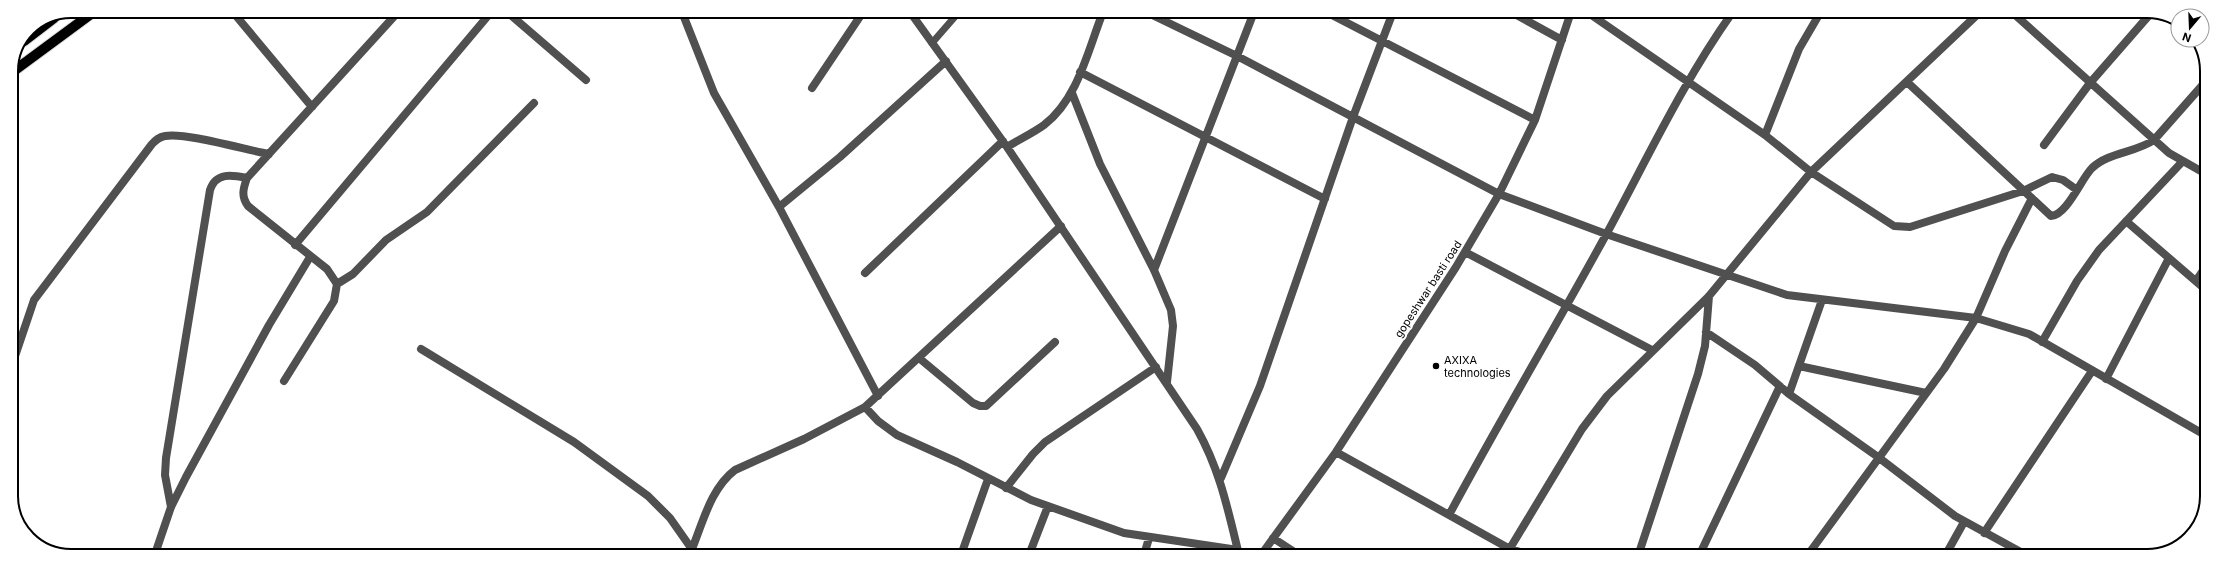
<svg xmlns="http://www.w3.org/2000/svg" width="2218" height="567" viewBox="0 0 2218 567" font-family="Inter,sans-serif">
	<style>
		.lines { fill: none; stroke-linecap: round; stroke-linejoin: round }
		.primary-casing { stroke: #dbdbdb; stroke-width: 12 }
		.service { stroke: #505050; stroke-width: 7 }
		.minor { stroke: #505050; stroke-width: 8 }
		.primary { stroke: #000; stroke-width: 10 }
		.poi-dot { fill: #000; stroke: #fff; stroke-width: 1.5 }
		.labels { text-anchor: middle; stroke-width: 4; stroke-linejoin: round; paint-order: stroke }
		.street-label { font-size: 11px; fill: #000; stroke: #fff }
		.poi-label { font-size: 11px; fill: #000; stroke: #fff; text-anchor: start }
		.rim { fill: none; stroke: #000; stroke-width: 2 }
	</style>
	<rect width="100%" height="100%" fill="#fff"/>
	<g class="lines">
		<!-- primary casing -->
		<g class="primary-casing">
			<path id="primary" d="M24,41L54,18
				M11,73L95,11"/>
		</g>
		<!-- service -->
		<path class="service" d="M932,43L959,12"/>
		<!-- minor -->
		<path class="minor" d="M232,11L312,107
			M506,11L586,80
			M618,12L623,13L629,12
			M682,12L714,93L779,207L878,396
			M910,12L1007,147L1197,429C1220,470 1228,510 1239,555
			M1146,12L1237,56L1499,194L1606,234L1787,295L1976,318L2029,334L2205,435
			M1326,12L1535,120
			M1511,12L1562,40
			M1587,12L1765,135L1811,172L1894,226L1910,227L2023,191L2052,177L2063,180L2077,190
			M2013,13L2169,153L2206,174
			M1080,72L1325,199
			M1907,82L2051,216C2067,215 2081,179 2092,168C2109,152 2135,153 2154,140L2207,80
			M812,88L863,12
			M1072,93L1100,164L1154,270L1171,310L1173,326L1167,382
			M1765,135L1799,49L1820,13
			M2044,145L2090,83L2151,13
			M1007,147C1020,139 1033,133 1044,125C1078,99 1088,50 1103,12
			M779,207L840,157L946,61
			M2126,221L2206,290
			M295,245L492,11
			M1465,252L1652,350
			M1154,270L1254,12
			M865,273L1003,141
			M2196,281L2206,266
			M337,284L353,274L386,240L427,212L534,103
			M1706,332L1755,365L1789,394L1878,457L1955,516L2028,556
			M2042,342L2077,281L2099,250L2182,162
			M421,349L574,442L648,496L670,518L696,555
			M919,358L973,403L980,406H986L1055,342
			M1799,366L1926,393
			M11,368L34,300L152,144C156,140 159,137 165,136C185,132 246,150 269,154
			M2106,379L2169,258
			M284,381L334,301L337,284L327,269L248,206C241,196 243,189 247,178L399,11
			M1789,394L1822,300
			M865,407L878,421L897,435L957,462L1031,500L1124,533L1238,550
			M1336,452L1510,549L1531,555
			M1221,478L1260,386L1353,117L1393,12
			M1006,488L1033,454L1045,442L1156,367
			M171,507L165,475L166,458L210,190C216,172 232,175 247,178
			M1449,515C1500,420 1555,328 1607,233C1647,159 1683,82 1732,13
			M1984,533L2092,371
			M1273,538L1299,555
			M692,549C703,522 711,488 735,470L804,439L865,407L1061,226
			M155,554L171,507L186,477L269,325L310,257
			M961,555L988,479
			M1029,555L1048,506
			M1144,555L1149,538
			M1261,555L1336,452L1456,267L1499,194L1535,120L1571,12
			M1506,555L1582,429L1607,396L1709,296L1811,172L1979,13
			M1638,556L1698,374L1705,346L1709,296
			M1699,556L1780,386
			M1807,556L1944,369L1976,318L2005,251L2032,198
			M1945,556L1964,522"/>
		<!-- primary -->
		<use href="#primary" class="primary"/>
	</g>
	<!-- markers -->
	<circle class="poi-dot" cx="1436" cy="366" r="4"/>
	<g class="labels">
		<!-- street labels -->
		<g class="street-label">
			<text transform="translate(1428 289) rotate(-57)" y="4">gopeshwar basti road</text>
		</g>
		<!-- poi labels -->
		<g class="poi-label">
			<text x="1444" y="364">AXIXA<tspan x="1444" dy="13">technologies</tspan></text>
		</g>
	</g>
	<!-- crop -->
	<path d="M0 0H2218V567H0ZM71 18H2147A53 53 0 0 1 2200 71V496A53 53 0 0 1 2147 549H71A53 53 0 0 1 18 496V71A53 53 0 0 1 71 18Z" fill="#fff" fill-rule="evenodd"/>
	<path class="rim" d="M71 18H2147A53 53 0 0 1 2200 71V496A53 53 0 0 1 2147 549H71A53 53 0 0 1 18 496V71A53 53 0 0 1 71 18Z"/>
	<!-- north arrow -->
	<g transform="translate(2190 28) rotate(199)"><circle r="19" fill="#ffffff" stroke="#999999"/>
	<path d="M0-3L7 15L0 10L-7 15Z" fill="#000000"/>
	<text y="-6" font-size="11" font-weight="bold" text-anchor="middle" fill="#000000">N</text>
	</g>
</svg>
